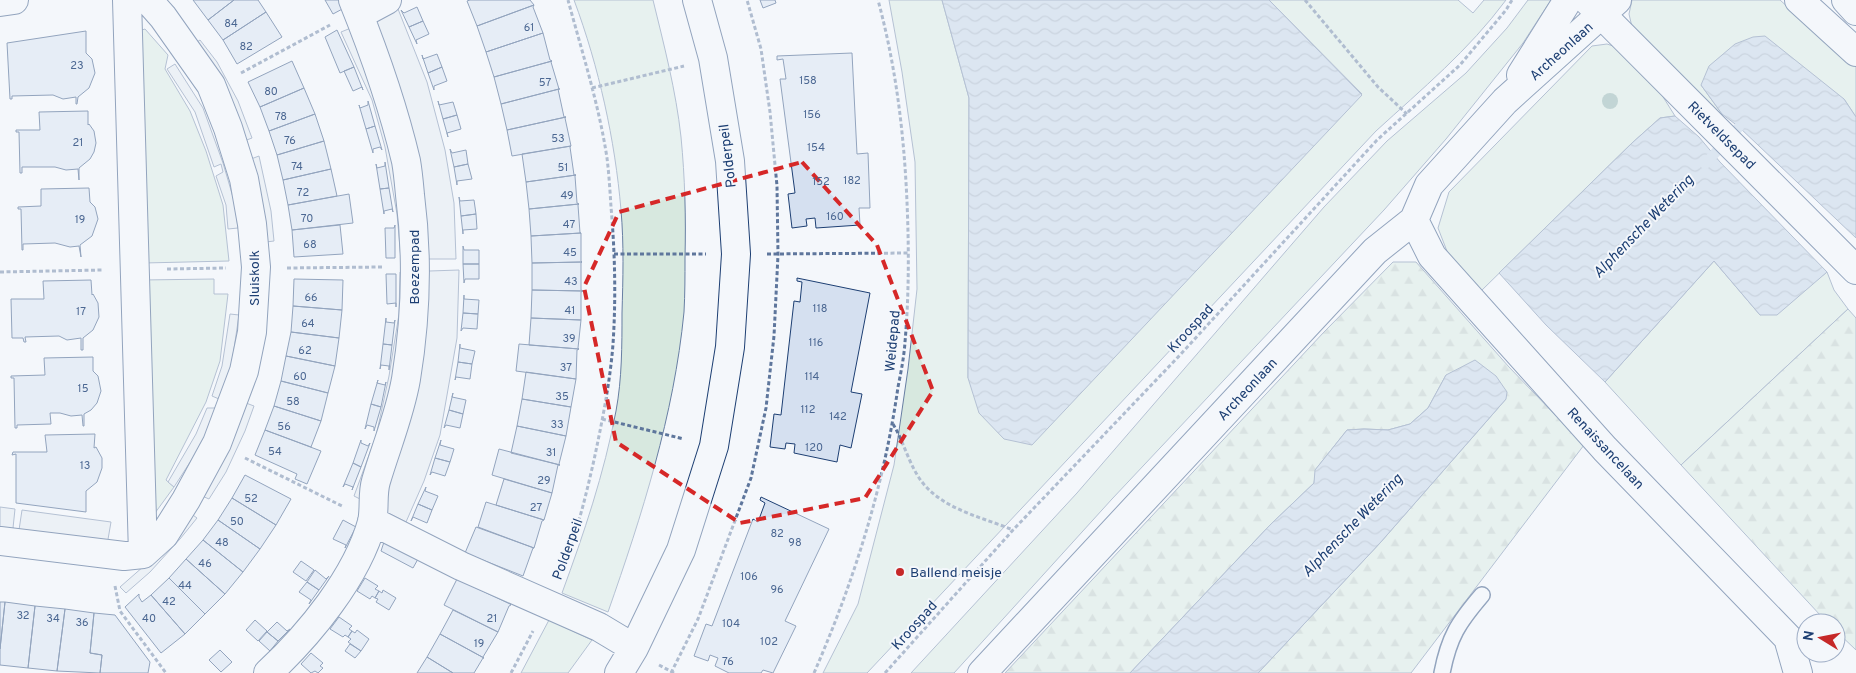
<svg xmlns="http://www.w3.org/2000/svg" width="1856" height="673" viewBox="0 0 1856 673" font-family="Overpass,sans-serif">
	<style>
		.grass { fill: #d7e8df; stroke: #687fa3 }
		.forest { fill: url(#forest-firs); stroke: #687fa3 }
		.parking { fill: #e3e8f0; stroke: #687fa3 }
		.water { fill: url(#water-waves); stroke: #687fa3 }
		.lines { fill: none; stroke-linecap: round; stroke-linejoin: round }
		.stream { stroke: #bed0e5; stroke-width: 10 }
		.building { fill: #d5e0f0; stroke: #1d3f73 }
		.lane-casing { stroke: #1d3f73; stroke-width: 18 }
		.street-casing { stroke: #1d3f73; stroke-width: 30 }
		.secondary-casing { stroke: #1d3f73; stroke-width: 30 }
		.path { stroke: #5e769c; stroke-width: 3; stroke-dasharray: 4 2.5; stroke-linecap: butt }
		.lane { stroke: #f4f7fb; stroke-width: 15 }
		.street { stroke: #f4f7fb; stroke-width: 28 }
		.secondary { stroke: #f4f7fb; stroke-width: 28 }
		.tree { fill: #86aba6 }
		.marked { fill: none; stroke: #d62828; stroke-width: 4; stroke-dasharray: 10 6; stroke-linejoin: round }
		.poi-dot { fill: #c62828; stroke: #f4f7fb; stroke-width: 2 }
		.labels { text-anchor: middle; stroke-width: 4; stroke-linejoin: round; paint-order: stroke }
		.number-label { font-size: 11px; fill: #4b6792 }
		.street-label { font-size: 14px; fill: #1d3f73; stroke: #f4f7fb }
		.poi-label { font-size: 14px; fill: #1d3f73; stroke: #f4f7fb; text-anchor: start }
		.water-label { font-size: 15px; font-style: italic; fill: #1d3f73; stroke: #f4f7fb }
	</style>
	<defs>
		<pattern id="forest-firs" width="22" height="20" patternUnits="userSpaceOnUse" patternTransform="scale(1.25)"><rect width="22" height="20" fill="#d7e8df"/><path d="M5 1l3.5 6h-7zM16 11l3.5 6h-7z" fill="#b8c8c3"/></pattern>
		<pattern id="water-waves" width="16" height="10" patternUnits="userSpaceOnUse" patternTransform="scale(1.25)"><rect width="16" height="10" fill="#bed0e5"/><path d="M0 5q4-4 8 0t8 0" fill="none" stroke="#9aaabe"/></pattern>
	</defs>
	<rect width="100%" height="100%" fill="#f4f7fb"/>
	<!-- grass -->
	<path class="grass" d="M574,0H653C664,45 676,91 681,137C685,178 686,218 685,258C685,276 685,294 684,312C674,415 642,515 608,612L562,593C584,533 604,474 616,411C622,379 622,345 622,313C623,279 624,244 621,210C615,140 599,67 574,0Z
		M889,0H942L969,98L968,378L1362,94L1269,0H1458L1473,13L1484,0H1506C1469,50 1422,89 1376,131L867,673H823L858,604L894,465L908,369L917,289L915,162L902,72Z
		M1528,0H1551L1523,43L1446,139L1384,210L1112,499L954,673H911L1077,493L1324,207L1387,141L1466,73L1507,28Z
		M1632,0H1780L1809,26L1856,63V117L1844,99L1701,85L1722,114L1717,120L1632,27L1629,14Z
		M145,29L168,55L165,69L190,111L206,151L223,205L229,261L144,263L139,31Z
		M1607,44L1622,49L1660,92L1675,116L1660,118L1632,143L1479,293L1450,259L1438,228L1449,192L1592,46Z
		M1714,261L1760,315L1804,290L1827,272L1834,290L1848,309L1681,465L1605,382Z
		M214,279V294H228L220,361L206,402L166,480L174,487L155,513L142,280Z
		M549,620L592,640L568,673H521Z"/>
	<!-- forest -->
	<path class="forest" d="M1393,262H1416L1509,367L1584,445L1411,673H1258L1380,543L1506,399L1446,375L1428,408L1410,424L1388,430L1364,429L1347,430L1316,469L1314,483L1270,525L1130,673H1005L1324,332Z
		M1848,309L1856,318V650L1836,631V623H1828L1821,616L1681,465Z"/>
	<!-- parking -->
	<path class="parking" d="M398,9L427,82L445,150L454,203L456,259H401L397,214L385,147L372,100L341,32Z
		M200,40L217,62L238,101L252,138L244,141L194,44Z
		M175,64L203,108L223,163L235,204L238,228L228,229L226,205L216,176L223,172L221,164L214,167L195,112L167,69Z
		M259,156L271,211L274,241L266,242L251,159Z
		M459,270L457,338L440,435L424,481L406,522L354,496L376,436L389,376L399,314L400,272Z
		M230,314L239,315L231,369L205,439L174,487L168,482L196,434L207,408H215L219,399L212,396L222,366Z
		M246,403L254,406L245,431L226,472L209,499L202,496L219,468Z
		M0,507L15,509L13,528L19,530L22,510L111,522L107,545L0,529Z
		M190,513L197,518L180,539L150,572L126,593L120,587L144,566Z"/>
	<!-- water -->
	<path class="water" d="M942,0H1269L1362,95L1032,445L1004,439L979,413L968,378L969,98Z
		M1765,36L1844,99L1856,117V238L1739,127L1722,114L1701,85L1709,66L1735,44L1753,37Z
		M1675,116L1699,137L1720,162L1827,272L1777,315H1760L1714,261L1605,382L1546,325L1499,273L1632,143L1660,118Z
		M1475,360L1496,376L1507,392L1506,399L1380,543L1258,673H1130L1270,525L1314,483L1315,470L1347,430L1364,429L1388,430L1410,424L1428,408L1446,375Z"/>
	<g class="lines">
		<!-- stream -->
		<path class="stream" d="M1705,164L1739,127"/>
	</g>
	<!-- building -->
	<path class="building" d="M193,0H234L208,20Z
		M234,0H258L266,12L223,40L208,20Z
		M325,0H342L346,7L333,14Z
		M470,0H530L534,5L477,26L467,1Z
		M760,0H775L776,3L763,8Z
		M534,5L533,7L543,33L486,52L477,26Z
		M417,7L423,21L409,27L401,10L404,13Z
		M266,12L282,37L237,64L223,40Z
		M423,21L429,34L416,40L417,44L409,27Z
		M337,30L354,67L340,73L325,37Z
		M86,31V53L92,59L95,73L89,88L78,97L77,104H76V97L63,99L53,95L12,96V99H10L7,43Z
		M543,33L550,60L552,61L494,77L486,52Z
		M852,53L857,154L868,153L870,208H859L860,225L816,228L815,218L806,219L807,226L792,228L788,194L795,193L780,79H786L783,59L777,60V56Z
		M437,54L442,67L428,73L422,55L423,59Z
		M292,61L304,88L260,107L248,82Z
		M552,61L551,62L559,89L501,104L494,77Z
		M354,67L363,90L362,87L353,91L344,71Z
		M442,67L447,81L434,86V90L428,73Z
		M304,88L315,114L269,131L260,107Z
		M558,89L564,117H566L507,130L501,104L559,89H560Z
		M368,101L375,126L366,129L359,105L360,108L368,105Z
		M438,101L439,105L453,102L457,115L443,119Z
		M88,111V125L89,124L94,131L96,143L94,152L90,159L79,168V180L78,169L66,170L55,167H22V173H20L19,132H16V130H40L39,112Z
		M315,114L324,141L277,155L269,131Z
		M457,115L461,129L447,133L448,137L443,119Z
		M566,117L565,118L571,146L512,156L507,130Z
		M375,126L382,150L380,147L373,149V153L366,129Z
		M324,141L331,169L283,180L277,155Z
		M571,146L570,147L574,175H576L526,182L522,154Z
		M450,149L452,153L466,150L468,164L454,167Z
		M385,162L389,188L380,189L376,164L377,168L385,166Z
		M468,164L472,179L457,181V185L454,167Z
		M331,169L337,196L288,205L283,180Z
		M576,175L575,176L577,203L579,204L529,209L526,182Z
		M89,188L90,202L95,207L98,219L92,236L80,245L81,257L79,246L70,247L55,243L23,244V250H22L21,209H18V207L41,206V189Z
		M389,188L393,212L392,209L384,211V214L380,189Z
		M349,194L353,223L292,230L288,205Z
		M459,197L460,201L474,200L476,214L461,216Z
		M579,204L578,205L580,233H581L531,236L529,209Z
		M476,214L477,229L463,230V234L461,216Z
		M340,225L343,254L294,257L292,230Z
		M395,225V258H386L385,228H394Z
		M581,233V261L582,262L532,263L531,236Z
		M463,246L464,250H479V264H463Z
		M582,262L581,263V290L583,291L532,290V263Z
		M463,264H479V279H465L464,283Z
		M386,274H396V307V303L387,304Z
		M797,278L870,293L851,392L862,394L851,448L840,445L837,462L794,453L795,444L786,443L785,449L770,447L774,414L781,415L794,301L800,302L802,282L797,281Z
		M294,279L343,280L342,310L293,306Z
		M91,280L92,295L93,294L98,303L99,317L93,330L83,338V350H81V338L67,340L59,336L25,337L26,342H24L23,338H12L11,299H44L43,281Z
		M532,290L583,291L581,292V320L531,318Z
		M464,295V299L479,300L478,314L463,313Z
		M293,306L342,310L339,338L291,332Z
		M463,313L478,314L477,329L463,328L461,331Z
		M386,318V322L394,323L395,320L392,345L383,344Z
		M531,318L581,320L578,348L579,349L529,345Z
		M291,332L339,338L335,366L286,356Z
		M383,344L392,345L389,370V366L381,365L380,369Z
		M460,344V348L475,351L472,364L458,362Z
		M519,344L579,349L577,350L576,379L516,371Z
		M286,356L335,366L328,393L281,381Z
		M93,357V371L98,376L101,391L97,403L91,410L84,414V426H83L82,415L71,416L60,413H50L51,424L17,425V428H15L14,378H11V376L45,375L44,358Z
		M458,362L472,364L470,379L456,377L455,380Z
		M526,372L576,379L571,407L522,399Z
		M378,380L377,383L385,385L386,382L381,407L371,404Z
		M281,381L328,393L321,421L274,406Z
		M453,393L452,397L466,400L463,414L449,410Z
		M522,399L571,407L566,436L517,426Z
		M371,404L381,407L374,431V427L367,425L365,429Z
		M274,406L321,421L311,447L265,430Z
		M449,410L463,414L460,428L446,425L444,428Z
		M517,426L566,436L559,464L560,465L511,453Z
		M265,430L321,451L307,484L295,479L297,474L255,455Z
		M95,434L94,448L96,447L102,458V468L97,482L86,491V512L16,503V454L12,455L13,452H47L45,435Z
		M361,440V443L368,446L370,443L361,467L353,463Z
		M441,440L440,445L454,449L450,462L435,458Z
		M499,449L560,465H558L552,493L492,475Z
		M435,458L450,462L445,476L432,472L430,475Z
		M353,463L361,467L352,490L353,487L345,484L343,487Z
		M245,475L291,499L276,525L232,498Z
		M504,479L552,493L544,520L496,505Z
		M426,487L425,491L438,496L432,510L418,504Z
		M761,497L829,529L785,621L796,626L773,673L763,670L761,673H729L715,666L718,658L710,655L708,661L694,656L706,624L712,626L753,519L758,522L765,503L760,500Z
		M232,498L276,525L260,549L218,520Z
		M486,502L544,520L542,521L534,548L478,527Z
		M418,504L432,510L427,523L413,517L411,521Z
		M218,520L260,549L243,572L203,540Z
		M343,520L356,527L345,548L346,545L333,539Z
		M476,527L534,548H533L523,576L465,553Z
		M203,540L243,572L225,594L186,559Z
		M384,542L418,559L413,568L381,551Z
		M186,559L225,594L205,614L169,578Z
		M301,561L314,570L306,581L293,572Z
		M315,570L326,579L329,576L319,590L307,582Z
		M169,578L205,614L185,634L151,595Z
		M365,578L378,586L375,589L379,591L375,598L372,596L370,599L357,591Z
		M457,579L510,604L511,605L509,606L498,632L444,605Z
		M307,582L319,590L309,604L311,600L299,592Z
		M383,590L396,598L389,610L376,602L378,599L375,598L379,591L382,593Z
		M139,594V597L142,602L151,595L185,634L161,653L125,607Z
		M0,602H5L0,649Z
		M5,602L35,606L28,668L0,665V649Z
		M35,606L65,609L57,671L28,668Z
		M65,609L94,613L90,653L102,655L100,673L57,671Z
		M453,610L498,632L483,657L484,658L440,634Z
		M94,613L115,615L150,662L148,673H100L102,655L90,653Z
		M339,617L352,626L349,629L352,631L348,637L345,635L343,637L330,629Z
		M255,620L267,631L258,641L246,630Z
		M277,622L287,631L290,629L278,641L267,632Z
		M357,630L369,639L361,651L348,642L351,639L348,637L352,631L355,633Z
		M267,632L278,641L270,651L259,641Z
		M440,634L484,658H483L474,673H453L427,657Z
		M350,644L361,651L355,658L345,651Z
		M220,650L232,662L221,672L209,660Z
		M311,653L323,663L320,666L323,668L318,673L315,671L311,673L301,664Z
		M427,657L453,673H417Z"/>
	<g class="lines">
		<!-- lane casing -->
		<g class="lane-casing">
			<path id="lane" d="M1442,673C1449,637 1458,623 1482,595"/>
		</g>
		<!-- street casing -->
		<g class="street-casing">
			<path id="street" d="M127,0L143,554
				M1587,0L1856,270
				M0,2L14,0
				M359,15L387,0
				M1521,75L1568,0
				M1414,220L1432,256L1605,449L1788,638L1798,673
				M372,521L461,566L599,627L634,648
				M0,541L124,556L143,554L164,535L186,500L217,443L244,371L252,332L256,267L252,224L244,179L228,128L211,85L163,17L148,0
				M268,673C309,635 357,577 372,522C375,509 372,494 376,481C386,447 400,414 406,379C416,318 418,257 410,195C409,184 408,172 406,161C393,106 374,52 353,0
				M619,673L634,648L681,550L714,446L730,347L736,254L730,161L713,58L697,0
				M982,673L1375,251L1414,220L1429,185L1505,101L1617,0"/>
		</g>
		<!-- secondary casing -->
		<g class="secondary-casing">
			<path id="secondary" d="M1799,0L1856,52
				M1846,0L1856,11"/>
		</g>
		<!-- path -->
		<path class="path" d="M1305,0L1378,87L1407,114
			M241,73L330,25
			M592,88L684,66
			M614,254H706
			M767,254L909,253
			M287,268L383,267
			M167,269L226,268
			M0,272L103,270
			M602,419L684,439
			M893,424C904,442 909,465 922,482C944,510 982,517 1013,530
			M245,458L342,506
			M558,576C576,539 585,499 594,460C602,422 610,383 613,344C616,299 615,253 611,207C610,191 609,174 607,158C599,105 582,52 568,0
			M115,586L120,611L166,673
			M659,665L674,673
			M511,673L533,631
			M671,673L698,619L751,478L766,408L774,336L778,255L777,186L770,112L761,49L747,0
			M814,673C854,581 884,486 898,387C901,372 904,357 905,342C909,296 909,249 907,202C904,133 896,67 878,0
			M885,673L1013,530L1180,355L1377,140L1460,65L1506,10L1512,0"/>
		<!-- lane -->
		<use href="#lane" class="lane"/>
		<!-- street -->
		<use href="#street" class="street"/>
		<!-- secondary -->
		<use href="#secondary" class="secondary"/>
	</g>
	<!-- trees -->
	<circle class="tree" cx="1610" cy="101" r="8"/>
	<!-- marked area -->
	<path d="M0 0H1856V673H0ZM802,162L877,245L933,391L865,498L740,523L616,442L584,287L619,212Z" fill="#f4f7fb" fill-opacity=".55" fill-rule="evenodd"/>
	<path class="marked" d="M802,162L877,245L933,391L865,498L740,523L616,442L584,287L619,212Z"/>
	<!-- markers -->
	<circle class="poi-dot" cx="900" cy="572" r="5"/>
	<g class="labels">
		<!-- number labels -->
		<g class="number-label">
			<text x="231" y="27">84</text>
			<text x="529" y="31">61</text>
			<text x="246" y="50">82</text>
			<text x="77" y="69">23</text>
			<text x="808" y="84">158</text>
			<text x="545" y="86">57</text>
			<text x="271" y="95">80</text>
			<text x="812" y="118">156</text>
			<text x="281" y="120">78</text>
			<text x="558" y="142">53</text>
			<text x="290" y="144">76</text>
			<text x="78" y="146">21</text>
			<text x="816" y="151">154</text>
			<text x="297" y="170">74</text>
			<text x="563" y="171">51</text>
			<text x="852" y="184">182</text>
			<text x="821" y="185">152</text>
			<text x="303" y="196">72</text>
			<text x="567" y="199">49</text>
			<text x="835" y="220">160</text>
			<text x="307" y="222">70</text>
			<text x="80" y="223">19</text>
			<text x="569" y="228">47</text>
			<text x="310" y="248">68</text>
			<text x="570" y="256">45</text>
			<text x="571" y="285">43</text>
			<text x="311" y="301">66</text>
			<text x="820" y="312">118</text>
			<text x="570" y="314">41</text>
			<text x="81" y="315">17</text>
			<text x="308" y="327">64</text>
			<text x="569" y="342">39</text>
			<text x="816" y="346">116</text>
			<text x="305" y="354">62</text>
			<text x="566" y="371">37</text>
			<text x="300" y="380">60</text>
			<text x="812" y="380">114</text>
			<text x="83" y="392">15</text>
			<text x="562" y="400">35</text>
			<text x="293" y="405">58</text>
			<text x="808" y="413">112</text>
			<text x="838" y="420">142</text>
			<text x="557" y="428">33</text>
			<text x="284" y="430">56</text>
			<text x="814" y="451">120</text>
			<text x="275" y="455">54</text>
			<text x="551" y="456">31</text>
			<text x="85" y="469">13</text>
			<text x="544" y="484">29</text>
			<text x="251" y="502">52</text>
			<text x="536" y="511">27</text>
			<text x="237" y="525">50</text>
			<text x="777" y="537">82</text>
			<text x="222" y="546">48</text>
			<text x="795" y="546">98</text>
			<text x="205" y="567">46</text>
			<text x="749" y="580">106</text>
			<text x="185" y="589">44</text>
			<text x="777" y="593">96</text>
			<text x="169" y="605">42</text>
			<text x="23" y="619">32</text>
			<text x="53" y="622">34</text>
			<text x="149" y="622">40</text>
			<text x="492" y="622">21</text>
			<text x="82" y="626">36</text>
			<text x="731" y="627">104</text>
			<text x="769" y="645">102</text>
			<text x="479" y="647">19</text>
			<text x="728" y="665">76</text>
		</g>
		<!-- street labels -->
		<g class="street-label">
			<text transform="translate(1561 51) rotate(-42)" y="5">Archeonlaan</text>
			<text transform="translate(1722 135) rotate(45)" y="5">Rietveldsepad</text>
			<text transform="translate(727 156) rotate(-97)" y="5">Polderpeil</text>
			<text transform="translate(414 267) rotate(-90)" y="5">Boezempad</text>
			<text transform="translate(254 278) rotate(-90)" y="5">Sluiskolk</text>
			<text transform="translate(1190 328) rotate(-47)" y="5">Kroospad</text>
			<text transform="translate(892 341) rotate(-85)" y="5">Weidepad</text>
			<text transform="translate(1247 389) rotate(-47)" y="5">Archeonlaan</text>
			<text transform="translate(1606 448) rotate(47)" y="5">Renaissancelaan</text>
			<text transform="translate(567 549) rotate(-70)" y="5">Polderpeil</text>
			<text transform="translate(914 625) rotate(-48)" y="5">Kroospad</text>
		</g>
		<!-- poi labels -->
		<g class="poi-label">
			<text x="910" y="577">Ballend meisje</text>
		</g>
		<!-- water labels -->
		<g class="water-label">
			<text transform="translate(1643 226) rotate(-46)" y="5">Alphensche Wetering</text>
			<text transform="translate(1352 525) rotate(-46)" y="5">Alphensche Wetering</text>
		</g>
	</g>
	<!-- north arrow -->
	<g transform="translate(1821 638) rotate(280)"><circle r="24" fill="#f4f7fb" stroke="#9eadc5"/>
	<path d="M0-4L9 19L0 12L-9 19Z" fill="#c62828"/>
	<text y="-8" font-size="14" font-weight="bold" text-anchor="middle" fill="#1d3f73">N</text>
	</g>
</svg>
